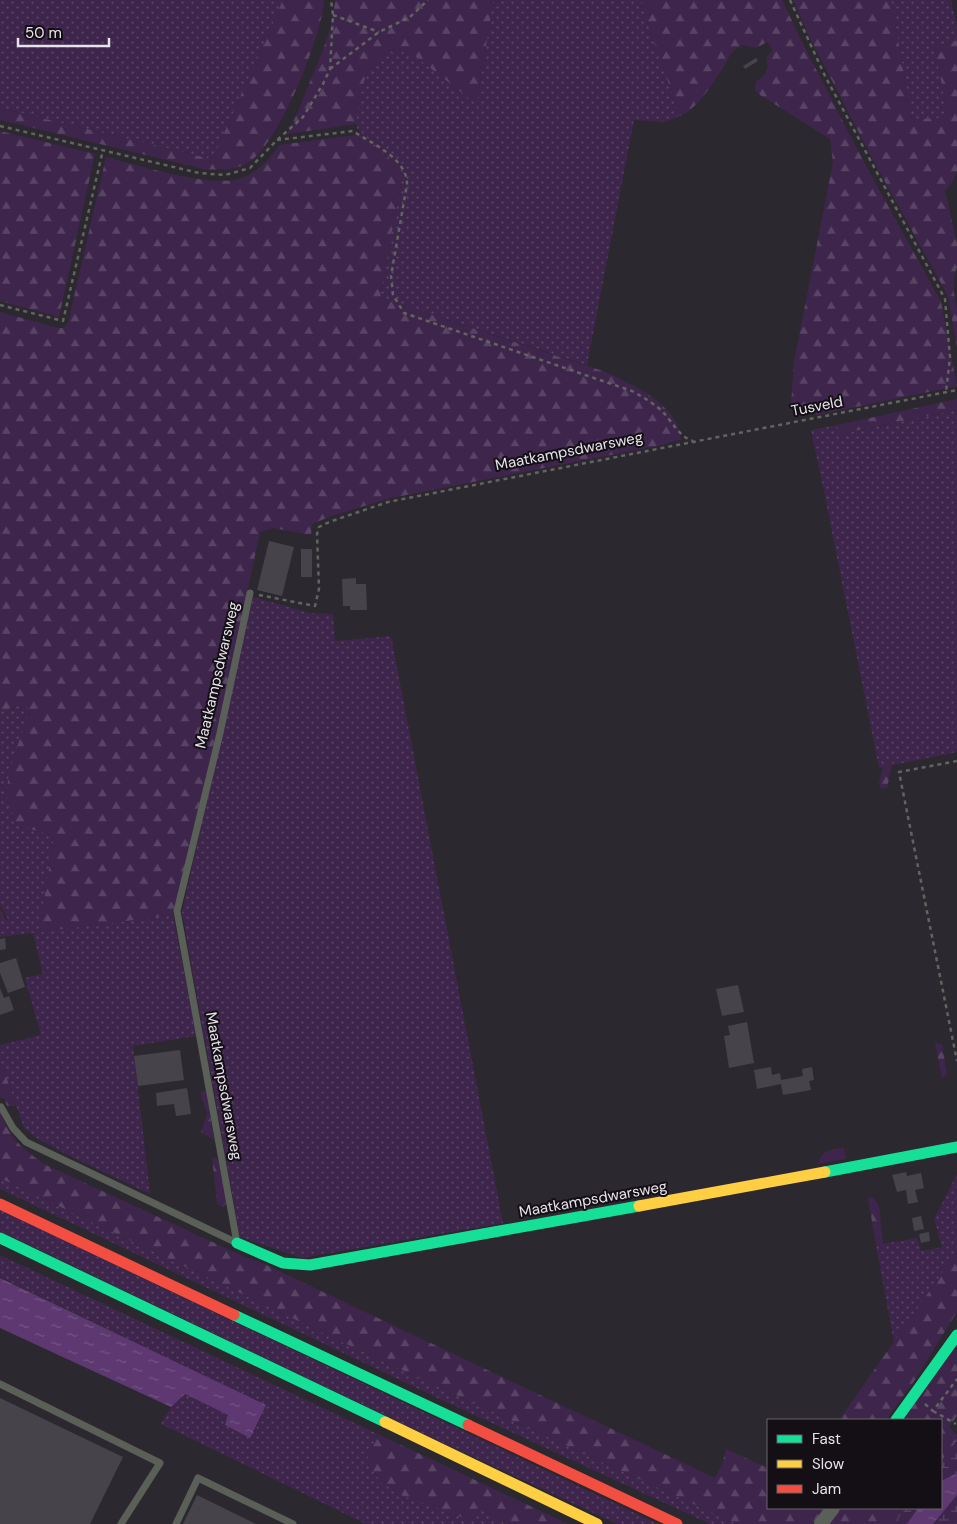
<svg xmlns="http://www.w3.org/2000/svg" width="957" height="1524" viewBox="0 0 957 1524" font-family="'DM Sans',sans-serif">
	<style>
		.grass { fill: url(#grass-dots) }
		.forest { fill: url(#forest-firs) }
		.wetland { fill: url(#wetland-marsh) }
		.garden { fill: #3e254b }
		.water { fill: url(#water-ripples) }
		.building { fill: #46434a }
		.lines { fill: none; stroke-linecap: round; stroke-linejoin: round }
		.path { stroke: #626460; stroke-width: 2.5; stroke-dasharray: 4 4; stroke-linecap: butt }
		.lane { stroke: #5a5f57; stroke-width: 7 }
		.street { stroke: #5a5f57; stroke-width: 14 }
		.fast { stroke: #16e098; stroke-width: 11 }
		.slow { stroke: #ffcf43; stroke-width: 11 }
		.jam { stroke: #f24e42; stroke-width: 11 }
		.labels { text-anchor: middle; stroke-width: 4; stroke-linejoin: round; paint-order: stroke }
		.street-label { font-size: 15px; fill: #e8e3eb; stroke: #130f15 }
	</style>
	<defs>
		<pattern id="grass-dots" width="8" height="8" patternUnits="userSpaceOnUse" patternTransform="scale(1.25)"><rect width="8" height="8" fill="#3e254b"/><path d="M2 2h.1M6 6h.1" fill="none" stroke="#5a4465" stroke-width="1.8" stroke-linecap="round"/></pattern>
		<pattern id="forest-firs" width="22" height="20" patternUnits="userSpaceOnUse" patternTransform="scale(1.25)"><rect width="22" height="20" fill="#3e254b"/><path d="M5 1l3.5 6h-7zM16 11l3.5 6h-7z" fill="#5a4465"/></pattern>
		<pattern id="wetland-marsh" width="20" height="14" patternUnits="userSpaceOnUse" patternTransform="scale(1.25)"><rect width="20" height="14" fill="#3e254b"/><path d="M1 5h8M5 5V1M11 12h8M15 12V8" fill="none" stroke="#5a4465"/></pattern>
		<pattern id="water-ripples" width="26" height="14" patternUnits="userSpaceOnUse" patternTransform="scale(1.25)"><rect width="26" height="14" fill="#5d3871"/><path d="M2 4q2-2 4 0t4 0M15 11q2-2 4 0t4 0" fill="none" stroke="#745585"/></pattern>
	</defs>
	<rect width="100%" height="100%" fill="#2c282f"/>
	<!-- grass -->
	<path class="grass" d="M0,0H283V1L214,157L207,158L0,108Z
		M505,0H642L645,15L680,116L664,122L634,120L587,365L380,298L403,171L357,129C355,114 362,73 373,62C382,52 398,51 410,52L475,103L478,97L493,1Z
		M891,0H951L957,26V40L935,48L947,113L942,118L912,119Z
		M957,410V752L879,768L823,487L811,430L837,425L840,434Z
		M253,597L310,613L333,614L335,641L391,636L503,1223L302,1258L240,1237L182,912Z
		M19,704L27,705L28,711L27,721L7,787V802L14,815L35,831L54,835L39,932L173,915L196,1036L133,1046L150,1194L66,1154L38,1139L24,1128L0,1060V1045L41,1035L25,978L43,974L33,933L0,937V909L6,920L8,919L0,905V710L12,709Z
		M957,1174V1252L894,1342L876,1245L917,1238L921,1251L942,1247L934,1219Z
		M0,1178L380,1360L737,1524H710L427,1393L0,1189Z
		M0,1210L658,1524H617L405,1425L0,1231Z
		M0,1255L378,1434L366,1461L382,1483L485,1509L505,1524H366L161,1424L171,1407L185,1394L228,1415L266,1406L0,1277Z"/>
	<!-- forest -->
	<path class="forest" d="M283,0H324C322,36 281,138 252,160C238,171 222,170 204,169L0,120V108L207,158H213Z
		M335,0H505L493,1L478,97L475,103L410,52C377,50 368,63 361,93C359,103 356,114 357,124L287,134C296,118 302,101 309,84C320,58 333,29 335,0Z
		M642,0H782L802,42L865,164L941,302L957,386L817,415L791,405L794,362L833,162L830,139L760,95L755,90L756,81C766,76 770,69 766,58L773,50L767,42L756,48L743,45C726,54 731,57 721,71C710,87 698,108 680,116L645,15Z
		M793,0H891L912,119L942,118L947,113L935,48L957,40V172L952,183L945,190L957,244V267L954,278V293L957,309V347L948,296L873,160L810,38Z
		M0,131L95,154L59,317L0,301Z
		M363,134L403,171L380,298L600,370C626,381 663,397 677,424C679,429 680,435 681,439L662,445L391,498L334,515L312,524L311,535L273,528L260,532L223,706L173,915L39,932L54,836L23,827L14,822C14,812 9,809 7,800C4,782 19,739 27,721L28,711L27,705C17,704 11,710 0,710V312L58,328H63L68,323L106,157C139,165 211,189 242,178C258,172 270,159 279,145Z
		M957,399V410L839,434L837,425Z
		M893,760L887,788L881,789L879,782L884,763Z
		M935,1043L942,1044L947,1075L942,1078Z
		M0,1061H1L16,1106H7L4,1098H0Z
		M206,1090L214,1140L201,1132L207,1114L200,1092Z
		M0,1111C9,1139 23,1149 46,1165L247,1258L258,1261L715,1478L722,1465L726,1449L768,1468V1508H825L813,1524H737L380,1360L0,1178Z
		M212,1157L218,1159L227,1202L223,1207L217,1204Z
		M873,1197L879,1206L883,1244L876,1245L868,1198Z
		M957,1252V1312L915,1380L886,1420H839Z
		M957,1343V1416L949,1427L957,1435V1440L941,1462V1420H902Z
		M378,1434L568,1524H505L485,1509L467,1519L403,1496L382,1483L366,1461Z
		M841,1508H906L894,1524H830Z"/>
	<!-- wetland -->
	<path class="wetland" d="M957,1440V1473L941,1481V1462Z
		M957,1495V1524H933Z
		M906,1508H918L907,1524H894Z"/>
	<!-- garden -->
	<path class="garden" d="M844,1148L846,1159L818,1164C822,1149 831,1149 844,1148Z"/>
	<!-- water -->
	<path class="water" d="M0,1278L266,1405L250,1438L225,1425L228,1415L185,1394L171,1407L0,1328Z
		M957,1473V1495L933,1524H907L918,1508H941V1481Z"/>
	<!-- building -->
	<path class="building" d="M756,58L758,61L745,69L743,66Z
		M269,541L294,547L282,596L257,590Z
		M301,549H312V577H301Z
		M356,578V584H366L367,610H350V606H343L342,579Z
		M5,938L6,949L0,950V939Z
		M16,958L25,987L8,993L0,973V963Z
		M738,985L744,1012L722,1016L716,989Z
		M0,988L4,998L9,996L14,1010L0,1015Z
		M747,1022L754,1063L729,1068L724,1036L730,1035L728,1026Z
		M180,1050L184,1080L138,1086L134,1056Z
		M771,1067L772,1075L780,1073L781,1080L803,1076L802,1069L812,1067L814,1080L809,1081L811,1090L783,1095L781,1084L757,1089L754,1070Z
		M187,1088L191,1114L176,1116L174,1104L157,1106L156,1093Z
		M906,1172L907,1176L921,1173L924,1188L915,1190L918,1202L908,1204L906,1190L897,1192L892,1175Z
		M921,1216L924,1229L914,1231L912,1218Z
		M929,1232L930,1241L921,1243L919,1234Z
		M0,1398L123,1457L90,1524H0Z
		M197,1495L256,1524H183Z"/>
	<g class="lines">
		<!-- path -->
		<path class="path" d="M790,0L825,76L945,299L950,357L946,392
			M333,15L379,32
			M330,69L379,32L410,17L428,0
			M0,126L199,173L225,175L250,168L277,140L303,117L323,84L330,69L333,15L331,0
			M277,140L353,131C372,144 407,158 407,184L391,276L393,295L404,313L632,391C643,397 653,403 662,411C672,421 679,437 693,441
			M0,305L63,321L103,150
			M259,595L315,606L319,589L317,534L319,527L329,522L388,502L957,390
			M957,761L899,772L957,1061
			M925,1404L933,1411L957,1379
			M933,1411L956,1424"/>
		<!-- lane -->
		<path class="lane" d="M1,1107L13,1128L26,1142L237,1243
			M237,1243L177,911L220,733L250,593
			M0,1384L160,1463L121,1524
			M176,1524L198,1478L293,1524"/>
		<!-- street -->
		<path class="street" d="M821,1524L833,1508"/>
		<!-- fast -->
		<path class="fast" d="M825,1172L957,1147
			M0,1238L385,1422
			M237,1243L283,1263L310,1265L639,1206
			M234,1315L468,1425
			M896,1420L957,1335"/>
		<!-- slow -->
		<path class="slow" d="M639,1206L825,1172
			M385,1422L597,1524"/>
		<!-- jam -->
		<path class="jam" d="M0,1204L234,1315
			M468,1425L677,1524"/>
	</g>
	<g class="labels">
		<!-- street labels -->
		<g class="street-label">
			<text transform="translate(817 406) rotate(-11)" y="5">Tusveld</text>
			<text transform="translate(569 451) rotate(-11)" y="5">Maatkampsdwarsweg</text>
			<text transform="translate(217 675) rotate(-77)" y="5">Maatkampsdwarsweg</text>
			<text transform="translate(224 1086) rotate(80)" y="5">Maatkampsdwarsweg</text>
			<text transform="translate(593 1199) rotate(-10)" y="5">Maatkampsdwarsweg</text>
		</g>
	</g>
	<!-- legend -->
	<rect x="767" y="1419" width="175" height="90" fill="#130f15" stroke="#68646b"/>
	<rect x="777" y="1435" width="25" height="8" fill="#16e098" stroke="#68646b"/>
	<text x="812" y="1444" font-size="15" fill="#e8e3eb">Fast</text>
	<rect x="777" y="1460" width="25" height="8" fill="#ffcf43" stroke="#68646b"/>
	<text x="812" y="1469" font-size="15" fill="#e8e3eb">Slow</text>
	<rect x="777" y="1485" width="25" height="8" fill="#f24e42" stroke="#68646b"/>
	<text x="812" y="1494" font-size="15" fill="#e8e3eb">Jam</text>
	<!-- scale -->
	<path d="M18 38v8h91v-8" fill="none" stroke="#e8e3eb" stroke-width="2.5"/>
	<text x="25" y="38" font-size="15" fill="#e8e3eb" stroke="#130f15" stroke-width="4" paint-order="stroke">50 m</text>
</svg>
